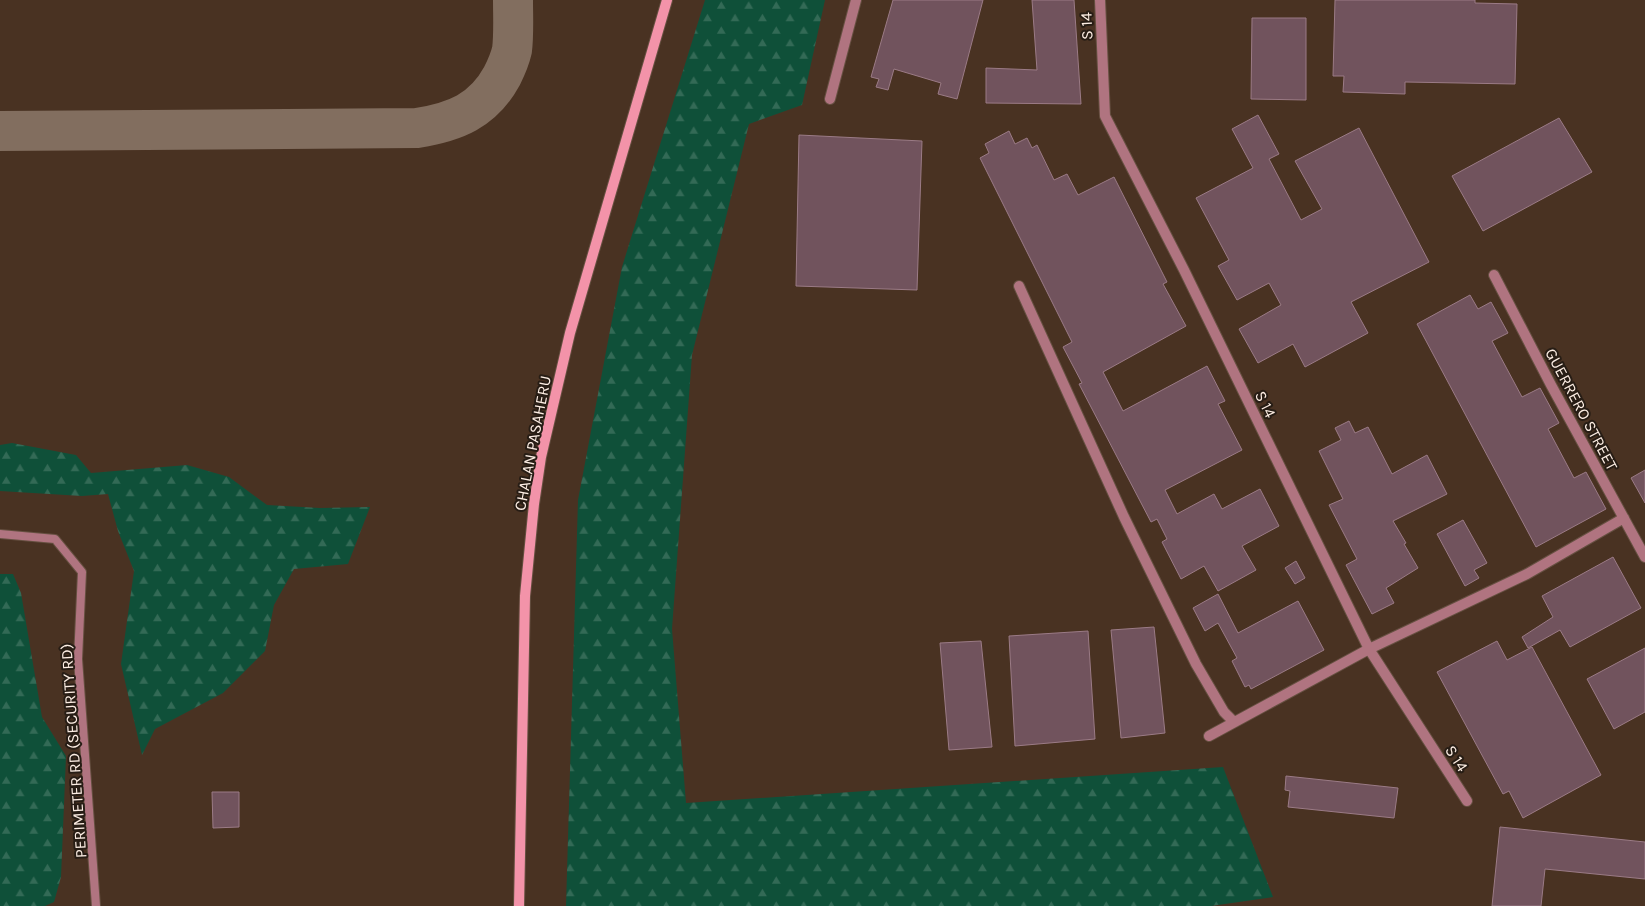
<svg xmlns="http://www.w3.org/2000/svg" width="1645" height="906" viewBox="0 0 1645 906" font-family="Karla,sans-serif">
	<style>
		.forest { fill: url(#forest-firs) }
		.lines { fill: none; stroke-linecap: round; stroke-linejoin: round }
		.taxiway { stroke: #826e5f; stroke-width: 40 }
		.building { fill: #71535d; stroke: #9b7b86 }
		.lane-casing { stroke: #665041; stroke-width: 10 }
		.street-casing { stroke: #665041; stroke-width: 12 }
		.secondary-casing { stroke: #665041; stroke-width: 12 }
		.lane { stroke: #b07480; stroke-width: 8 }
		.street { stroke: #b07480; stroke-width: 10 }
		.secondary { stroke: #f393a9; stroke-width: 10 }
		.labels { text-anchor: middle; stroke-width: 4; stroke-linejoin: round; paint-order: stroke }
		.street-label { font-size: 16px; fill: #fdeee4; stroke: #271d15 }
	</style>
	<defs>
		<pattern id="forest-firs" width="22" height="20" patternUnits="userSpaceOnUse" patternTransform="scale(1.25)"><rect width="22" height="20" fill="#0f5039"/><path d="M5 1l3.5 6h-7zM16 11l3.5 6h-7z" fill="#336a56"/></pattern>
	</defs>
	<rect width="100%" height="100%" fill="#493222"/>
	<!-- forest -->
	<path class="forest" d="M705,0H825L802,105L749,124L692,355L672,629L686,803L1223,767L1273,897L1211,906H566L578,500L622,267Z
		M12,443L76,455L91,473L187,465L229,477L267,505L320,508L370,507L348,564L294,569L274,605L265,651L223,693L155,729L142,755L121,664L134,571L118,531L108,494L82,496L0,491V445Z
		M0,574H13L21,593L42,717L66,756L61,877L54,902L45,906H0Z"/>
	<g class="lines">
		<!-- taxiway -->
		<path class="taxiway" d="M0,131L417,128C455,122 483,111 502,76C506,68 510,59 512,50C514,34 513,17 513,0"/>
	</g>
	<!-- building -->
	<path class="building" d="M893,0H983L957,99L938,94L941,83L894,69L888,90L876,87L879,79L871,77Z
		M1032,0H1074L1081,104L986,103V68L1037,70Z
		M1335,0H1475V3L1517,4L1515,84L1405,82V94L1343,92L1344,76H1333Z
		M1252,18H1306V100L1251,99Z
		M1258,115L1279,154L1269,159L1301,220L1322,209L1295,161L1359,128L1429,262L1351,302L1368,333L1305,367L1293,344L1258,363L1239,329L1281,305L1269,283L1237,300L1218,266L1229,260L1196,198L1253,168L1232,129Z
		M1559,118L1592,172L1483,231L1452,176Z
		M1009,131L1015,144L1027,138L1032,148L1037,145L1054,180L1067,174L1078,195L1114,177L1167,282L1163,284L1186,326L1103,372L1123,411L1207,366L1225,401L1218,404L1242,450L1165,490L1177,514L1214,494L1222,509L1260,489L1279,526L1242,546L1256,570L1218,591L1204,566L1181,579L1162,542L1167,539L1157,519L1151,522L1079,384L1082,383L1063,347L1072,342L980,158L989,153L985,144Z
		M799,135L922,141L917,290L796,286Z
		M1470,295L1478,309L1491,302L1508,333L1492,341L1522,397L1540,388L1559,423L1548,429L1574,478L1586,472L1606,509L1536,547L1417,324Z
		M1349,421L1355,433L1368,427L1392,474L1427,455L1447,494L1393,521L1406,543L1404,544L1418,568L1386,588L1394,603L1372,614L1346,565L1357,559L1329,505L1343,499L1319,451L1341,440L1335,428Z
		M1645,470V503L1631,478Z
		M1463,520L1487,563L1474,570L1479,578L1465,586L1437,534Z
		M1613,557L1641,608L1570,647L1560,630L1528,648L1522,637L1553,617L1542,596Z
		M1296,561L1305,578L1295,584L1285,568Z
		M1218,594L1238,633L1298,601L1324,650L1251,689L1249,685L1245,687L1232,661L1237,658L1218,623L1205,631L1193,608Z
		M1154,627L1165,733L1121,738L1111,630Z
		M1088,631L1095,739L1015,746L1009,636Z
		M981,641L992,747L949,750L940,643Z
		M1497,641L1507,660L1532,647L1601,775L1523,818L1509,791L1503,794L1437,672Z
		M1645,648V712L1614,729L1587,679Z
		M1286,776L1398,788L1394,818L1288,807L1290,791L1285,790Z
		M212,792H239V827L213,828Z
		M1500,827L1645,842V879L1545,869L1541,906H1492Z"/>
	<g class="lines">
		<!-- lane casing -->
		<g class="lane-casing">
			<path id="lane" d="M0,534L55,539L82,572L78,659L96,906"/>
		</g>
		<!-- street casing -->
		<g class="street-casing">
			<path id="street" d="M1100,0L1105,116L1184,270L1369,649L1467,801
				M830,99L856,0
				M1494,275L1551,385L1645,557
				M1019,286L1124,517L1196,664L1224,712L1234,722
				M1209,736L1369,649L1527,574L1624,518"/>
		</g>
		<!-- secondary casing -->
		<g class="secondary-casing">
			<path id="secondary" d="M519,906L525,596L534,504L541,457L570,333L667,0"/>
		</g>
		<!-- lane -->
		<use href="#lane" class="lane"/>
		<!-- street -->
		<use href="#street" class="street"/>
		<!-- secondary -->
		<use href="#secondary" class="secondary"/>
	</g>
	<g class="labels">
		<!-- street labels -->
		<g class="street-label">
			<text transform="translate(1086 26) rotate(-92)" y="6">S 14</text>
			<text transform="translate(1266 404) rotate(64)" y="6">S 14</text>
			<text transform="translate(1582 409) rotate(62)" y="6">GUERRERO STREET</text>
			<text transform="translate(532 443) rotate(-79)" y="6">CHALAN PASAHERU</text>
			<text transform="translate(73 751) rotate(-94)" y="6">PERIMETER RD (SECURITY RD)</text>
			<text transform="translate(1457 758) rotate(57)" y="6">S 14</text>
		</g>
	</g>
</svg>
